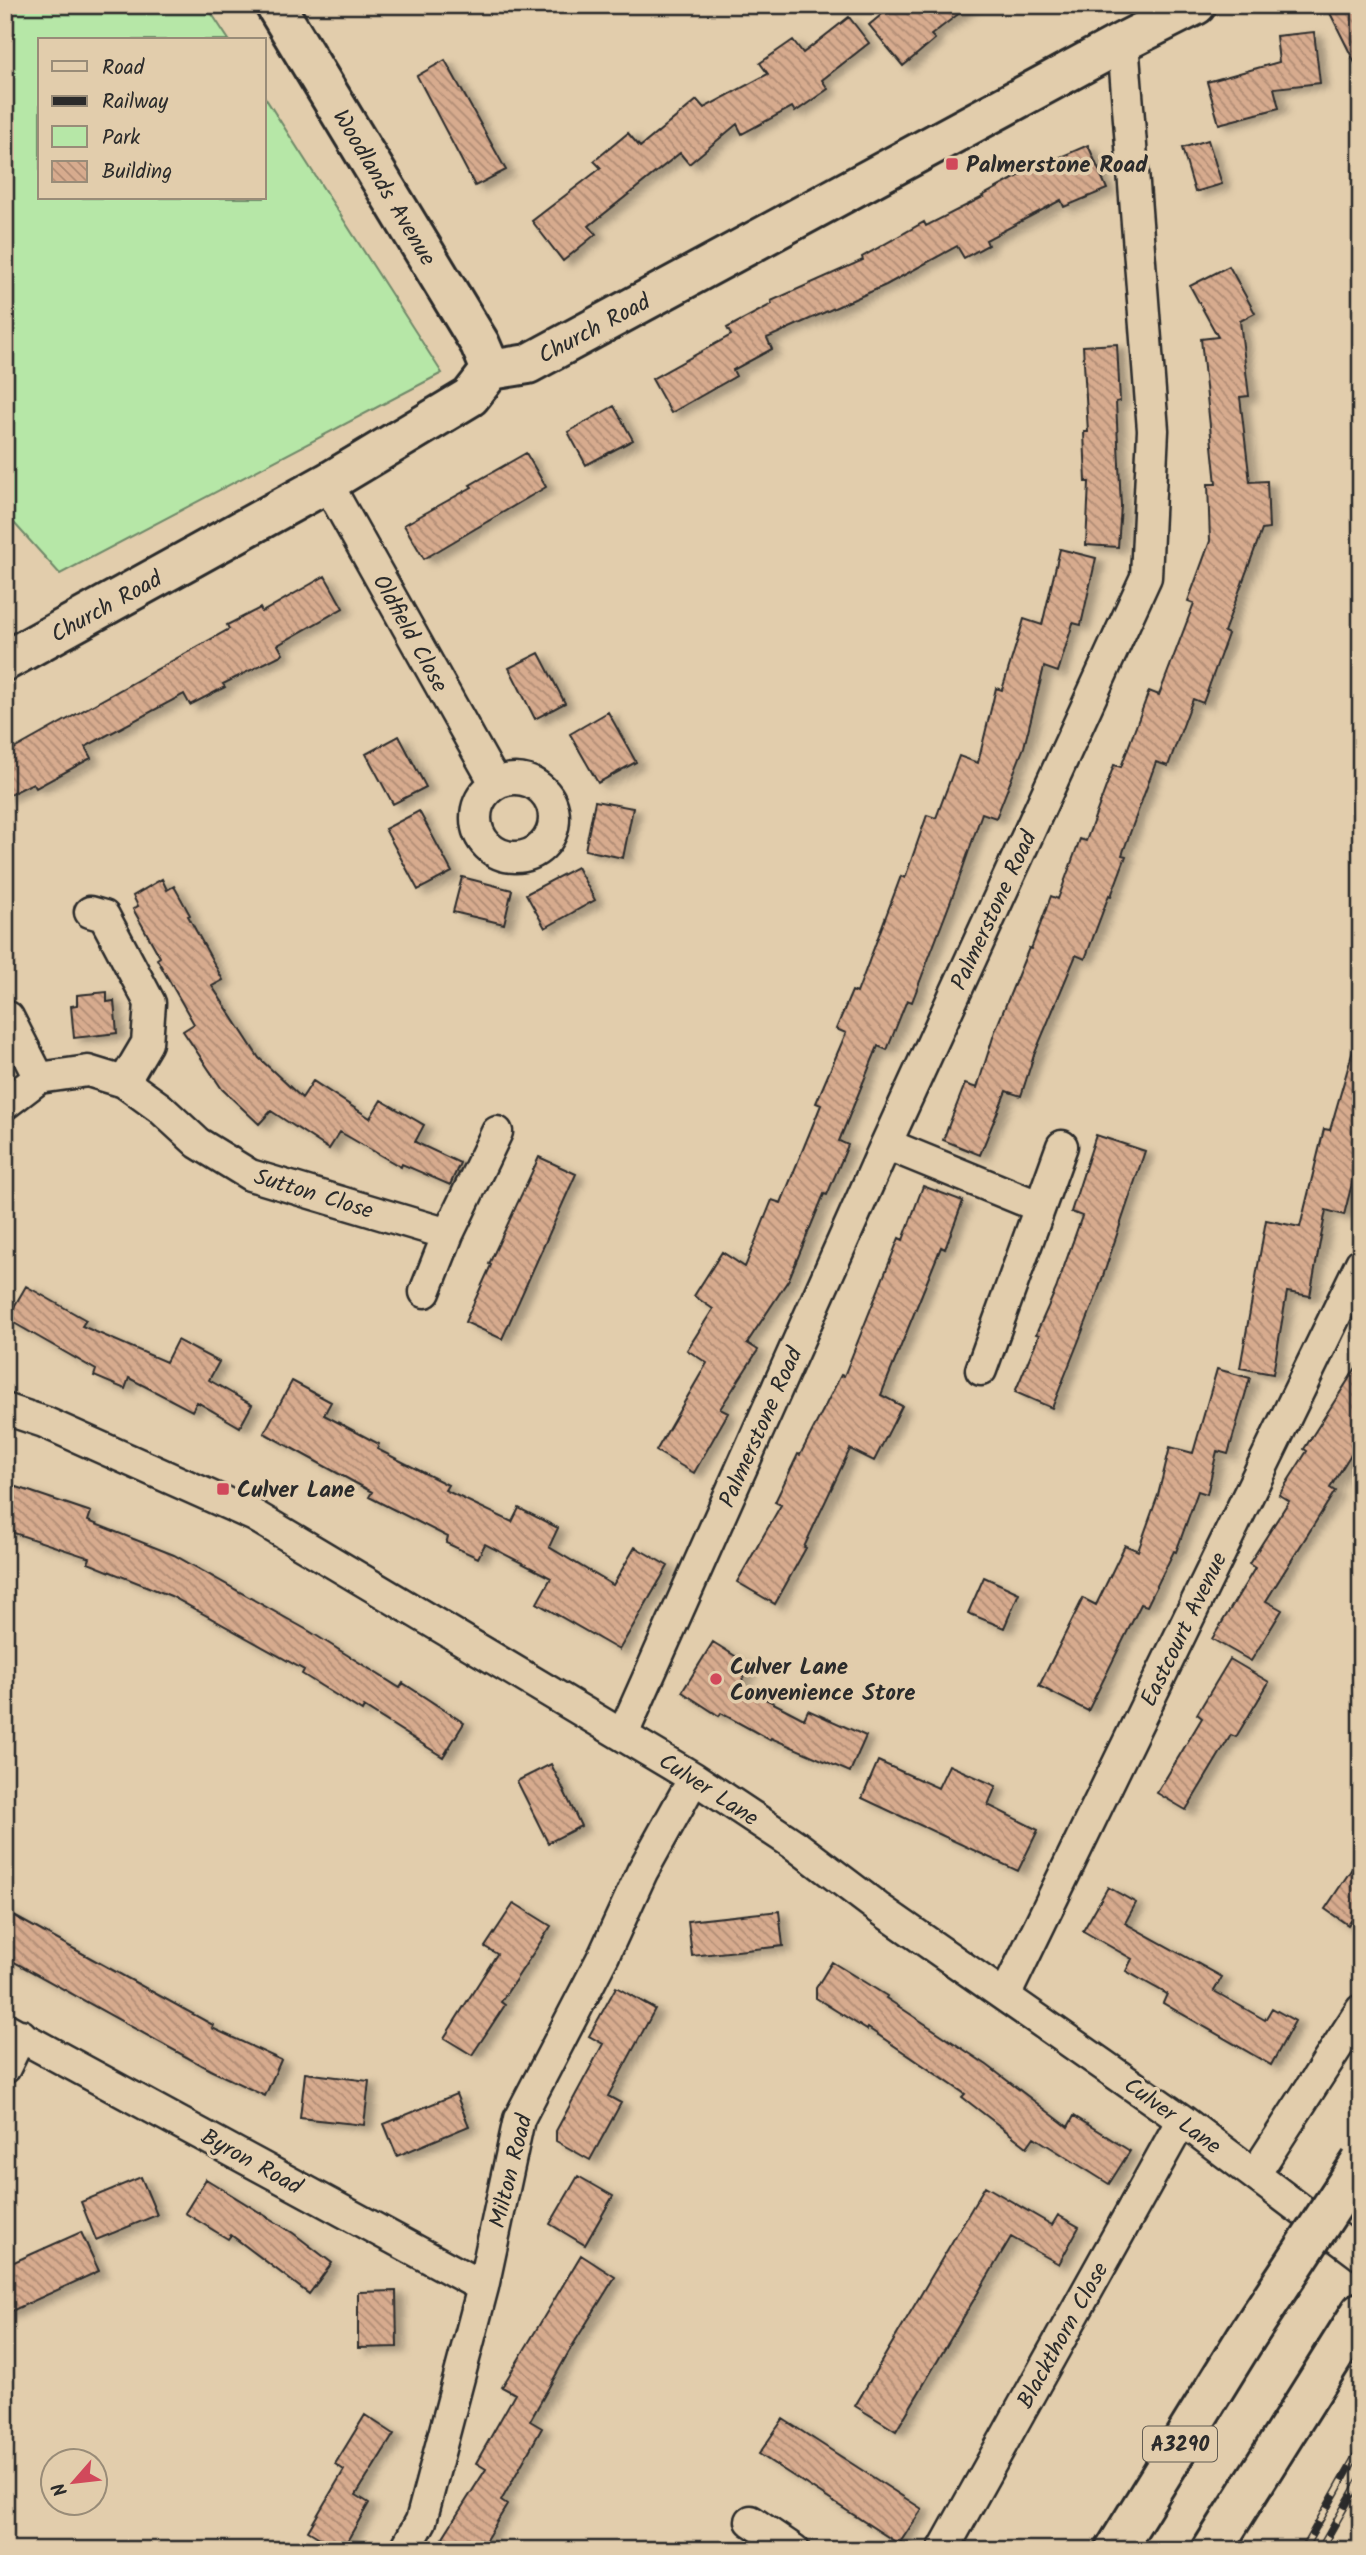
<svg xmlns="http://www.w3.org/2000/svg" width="1366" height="2555" viewBox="0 0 1366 2555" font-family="Kalam,sans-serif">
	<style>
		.green { fill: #b6e7a7; stroke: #708969; stroke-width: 2 }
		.building { fill: url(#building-back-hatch); stroke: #2b2b2b; stroke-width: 2; filter: url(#shadow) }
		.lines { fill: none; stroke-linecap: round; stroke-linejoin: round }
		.street-casing { stroke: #2b2b2b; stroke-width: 35 }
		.secondary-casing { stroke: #2b2b2b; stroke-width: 44 }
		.primary-casing { stroke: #2b2b2b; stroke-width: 44 }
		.street { stroke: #e2cdac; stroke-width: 30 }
		.secondary { stroke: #e2cdac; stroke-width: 38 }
		.primary { stroke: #e2cdac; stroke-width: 38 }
		.rail-casing { stroke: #2b2b2b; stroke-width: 8 }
		.rail { stroke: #e2cdac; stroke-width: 5; stroke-dasharray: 16; stroke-linecap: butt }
		.primary-bridge-casing { stroke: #2b2b2b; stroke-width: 44; stroke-linecap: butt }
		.primary-bridge { stroke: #e2cdac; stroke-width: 38 }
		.poi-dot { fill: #d1495b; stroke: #e2cdac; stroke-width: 2.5 }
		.labels { text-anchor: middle; stroke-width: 7; stroke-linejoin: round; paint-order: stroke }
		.shield { fill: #e2cdac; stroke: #625c52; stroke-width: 2 }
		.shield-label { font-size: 21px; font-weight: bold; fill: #2b2b2b }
		.poi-label { font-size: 23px; font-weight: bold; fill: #2b2b2b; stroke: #e2cdac; text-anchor: start }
		.street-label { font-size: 23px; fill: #2b2b2b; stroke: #e2cdac }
	</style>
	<defs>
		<pattern id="building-back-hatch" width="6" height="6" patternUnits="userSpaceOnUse" patternTransform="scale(1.75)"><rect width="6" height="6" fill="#d7ab8e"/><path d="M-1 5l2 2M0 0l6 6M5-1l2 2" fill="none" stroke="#af8b74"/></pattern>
		<filter id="shadow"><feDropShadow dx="8" dy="4.5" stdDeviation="3.5" flood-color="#0004"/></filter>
	</defs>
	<rect width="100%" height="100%" fill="#e2cdac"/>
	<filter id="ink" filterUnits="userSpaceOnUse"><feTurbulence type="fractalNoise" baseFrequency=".0143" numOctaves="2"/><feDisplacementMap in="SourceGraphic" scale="14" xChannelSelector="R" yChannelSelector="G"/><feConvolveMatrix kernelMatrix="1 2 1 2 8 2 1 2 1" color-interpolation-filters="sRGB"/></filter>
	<g filter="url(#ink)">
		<!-- green -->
		<path class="green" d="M5,5H206L229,40H40V198H264V96L442,373L60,574L5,513Z"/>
		<!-- building -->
		<path class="building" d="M893,5H970L931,35L935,39L903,66L869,25Z
			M1326,5H1361V75Z
			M849,17L869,43L822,80L828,89L795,112L792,107L742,134L737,124L689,164L680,153L589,226L596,234L563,261L532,221L601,168L594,161L628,133L640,147L697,100L704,108L768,74L760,63L793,40L803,53Z
			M1314,32L1320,83L1274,88L1279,108L1219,124L1207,82L1279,62L1276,36Z
			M445,60L506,170L475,186L417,76Z
			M1208,140L1222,184L1195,192L1182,148Z
			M1088,145L1107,189L1064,207L1061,200L986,240L988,245L964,258L957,246L886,285L767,338L772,349L733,370L736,376L671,413L652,379L731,335L727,328L772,304L771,301L863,260L862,257L924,222L926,226L983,197L982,196L1024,173Z
			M1229,266L1255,313L1240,321L1249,396L1240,397L1250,482L1267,481L1269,529L1262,530L1224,632L1228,634L1203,703L1193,699L1168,766L1156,762L1122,855L1126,856L1111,896L1109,895L1085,959L1076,955L1034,1055L1021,1096L1006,1091L980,1155L943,1140L965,1084L977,1088L995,1031L1029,948L1031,949L1051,896L1058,899L1080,839L1086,841L1114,765L1121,767L1149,691L1159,695L1194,603L1188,601L1210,541L1208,484H1216L1201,339L1218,337L1190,286Z
			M1117,344L1120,401L1116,402L1121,506L1118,547L1086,545L1089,482H1086L1084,432H1088L1083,346Z
			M614,406L633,440L586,465L568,432Z
			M526,453L546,487L424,559L404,525L472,487L470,485Z
			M1060,549L1096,558L1081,625L1073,623L1058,672L1044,667L1024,747L996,818L982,813L958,882L912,1002L907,1000L887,1050L878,1046L839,1141L848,1145L827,1195L824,1194L789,1279L747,1343L758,1350L720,1409L728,1413L694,1473L656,1451L707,1363L687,1350L713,1309L694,1296L722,1252L745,1267L772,1200L781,1203L821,1105L816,1103L846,1033L836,1029L852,991L857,993L901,876L905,878L927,815L936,818L959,756L978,763L996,688L1002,690L1024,619L1042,625Z
			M325,576L343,608L278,645L283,654L223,684L225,687L190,705L184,694L85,747L91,758L36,788L33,783L5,797V754L229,629L227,625L260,608L262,612Z
			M539,653L565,703L535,719L509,668Z
			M608,712L636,762L598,783L570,734Z
			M399,736L426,787L393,804L366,754Z
			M595,801L633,808L623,858L585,850Z
			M419,811L452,872L418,890L385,829Z
			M577,867L595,900L545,928L526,894Z
			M462,877L512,890L504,924L453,912Z
			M162,879L167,890L174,886L190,915L188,916L223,980L212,986L259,1058L302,1098L313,1081L370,1118L381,1100L424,1125L415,1142L460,1163L450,1185L402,1164L401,1167L340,1132L329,1149L271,1111L259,1124L222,1089L183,1031L194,1024L157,959L160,957L133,909L138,906L133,896Z
			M107,992V1002L114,1001L117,1033L74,1038L71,1006L77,1005V995Z
			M1354,1047L1361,1048V1148L1344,1215L1326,1210L1310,1296L1287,1292L1273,1374L1240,1368L1266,1220L1300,1227L1324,1129L1330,1130Z
			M1096,1135L1145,1151L1096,1297L1052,1408L1015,1392L1039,1335L1036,1334L1056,1289L1082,1216L1071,1212Z
			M539,1157L576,1174L502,1339L465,1322L491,1265L489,1264Z
			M923,1186L963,1201L945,1249L941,1247L881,1395L902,1406L874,1461L850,1449L804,1547L806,1548L775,1604L737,1582L781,1505L775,1502L798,1454L800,1455L841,1375L844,1376L899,1238L903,1240Z
			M26,1286L86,1320L82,1326L166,1362L177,1340L219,1362L209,1380L252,1405L240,1427L197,1402L192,1411L129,1378L125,1389L94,1376L96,1370L7,1319Z
			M1361,1360V1438L1330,1488L1335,1491L1266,1601L1282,1610L1251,1661L1212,1639L1255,1568L1249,1564L1289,1501L1279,1495L1307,1451L1304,1449Z
			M1217,1369L1250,1378L1228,1454L1217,1451L1207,1494L1198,1491L1176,1552L1174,1551L1147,1606L1141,1604L1088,1711L1039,1686L1083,1598L1096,1605L1125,1545L1138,1551L1158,1495L1170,1447L1193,1453Z
			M292,1381L331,1402L324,1415L379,1444L377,1449L448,1485L445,1490L512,1522L519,1508L558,1528L549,1547L613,1585L635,1547L668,1566L619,1650L537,1603L551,1578L485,1544L478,1558L446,1543L448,1537L369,1497L372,1492L264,1433Z
			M14,1486L91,1512L88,1521L174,1555L309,1631L400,1688L403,1683L464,1723L443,1757L364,1707L362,1711L302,1674L304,1670L171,1596L88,1563L90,1558L5,1530V1512Z
			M984,1577L1019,1593L1004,1628L968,1613Z
			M713,1642L751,1666L739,1685L804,1719L808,1710L866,1736L850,1772L771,1738L770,1740L721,1713L719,1716L682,1692Z
			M1230,1659L1269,1682L1236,1737L1231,1735L1186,1810L1157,1793L1202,1718L1197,1714Z
			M878,1761L938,1788L949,1765L996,1786L988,1805L1038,1830L1018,1871L862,1798Z
			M551,1764L581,1826L548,1843L517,1781Z
			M1361,1855V1906L1348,1925L1325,1909Z
			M1108,1887L1136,1903L1125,1923L1222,1977L1214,1991L1265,2020L1272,2008L1295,2021L1271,2065L1163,2003L1167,1994L1126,1971L1132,1959L1083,1931Z
			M514,1903L551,1926L501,2002L505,2005L472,2055L444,2038L497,1954L485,1947Z
			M5,1911L213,2025L212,2028L281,2060L265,2096L210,2070L5,1957Z
			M779,1911L783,1946L692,1956L688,1921Z
			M832,1962L887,1996L886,1998L987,2065L1068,2127L1074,2116L1130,2151L1109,2184L1034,2137L1027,2147L962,2097L965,2094L868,2028L867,2030L816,1998V1988Z
			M616,1987L655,2009L608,2096L621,2103L590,2160L556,2141V2131L603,2044L589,2036Z
			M305,2073L369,2081L364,2125L300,2118Z
			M456,2094L469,2126L397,2156L384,2124Z
			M578,2176L613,2196L585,2245L550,2224Z
			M141,2177L157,2215L96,2240L81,2202Z
			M206,2179L293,2233L332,2263L309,2294L231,2235L228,2239L185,2213Z
			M985,2186L1052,2225L1058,2215L1079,2227L1059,2264L1011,2237L896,2431L855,2406Z
			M81,2232L99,2271L5,2314V2266Z
			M581,2255L615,2277L571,2348L530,2421L542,2428L501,2501L507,2505L480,2550H464L443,2537L486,2469L476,2463L515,2394L502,2387Z
			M396,2291L397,2347L358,2348V2292Z
			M365,2415L394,2434L356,2495L369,2503L342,2550H340L308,2531L344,2470L335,2464Z
			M783,2419L922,2509L899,2544L759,2454Z"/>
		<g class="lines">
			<!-- street casing -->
			<g class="street-casing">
				<path id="street" d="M327,483L495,783
					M476 818a39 39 0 1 1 78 0a39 39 0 1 1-78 0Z
					M90,912L104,916L150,1003L147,1043L124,1082
					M8,1017L39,1078
					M5,1104L39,1078L88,1071L124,1082L160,1108L198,1143L250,1175L448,1234
					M886,1144L1040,1207L981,1370
					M1040,1207L1062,1146
					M425,1292L448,1234L497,1132
					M5,1409L44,1422L255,1516L694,1778L795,1845L877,1907L1182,2120L1361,2255
					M623,1734L886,1144L1146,577L1153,430L1123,42
					M1005,1996L1361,1263
					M5,2028L483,2287
					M5,2068L21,2035
					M1255,2174L1361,2010
					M751,2521L794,2550
					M405,2550L421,2521L483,2287L519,2119L604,1955L642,1872L694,1778
					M943,2550L1182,2120"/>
			</g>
			<!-- secondary casing -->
			<g class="secondary-casing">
				<path id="secondary" d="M275,5L480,344L491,370
					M5,661L327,483L470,397L491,370L528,364L1123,42L1196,5"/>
			</g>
			<!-- primary casing -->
			<g class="primary-casing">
				<path id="primary" d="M1115,2550L1245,2339
					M1212,2550L1361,2312"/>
			</g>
			<!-- street -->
			<use href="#street" class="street"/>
			<!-- secondary -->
			<use href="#secondary" class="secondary"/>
			<!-- primary -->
			<use href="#primary" class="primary"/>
			<!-- rail casing -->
			<g class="rail-casing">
				<path id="rail" d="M1303,2550L1361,2447
					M1320,2550L1361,2478"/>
			</g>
			<!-- rail -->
			<use href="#rail" class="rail"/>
			<!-- primary-bridge casing -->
			<g class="primary-bridge-casing">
				<path id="primary-bridge" d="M1245,2339L1361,2162"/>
			</g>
			<!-- primary-bridge -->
			<use href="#primary-bridge" class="primary-bridge"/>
		</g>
	</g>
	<!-- markers -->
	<g class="poi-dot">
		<rect x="945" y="157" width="14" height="14" rx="3.5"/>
		<rect x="216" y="1482" width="14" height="14" rx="3.5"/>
		<circle cx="716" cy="1679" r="7"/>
	</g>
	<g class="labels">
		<!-- shield labels -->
		<rect class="shield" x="1143" y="2426.5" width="74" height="35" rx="5"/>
		<g class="shield-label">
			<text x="1180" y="2451">A3290</text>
		</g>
		<!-- poi labels -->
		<g class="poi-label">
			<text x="966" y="172">Palmerstone Road</text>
			<text x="237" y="1497">Culver Lane</text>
			<text x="730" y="1674">Culver Lane<tspan x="730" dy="26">Convenience Store</tspan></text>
		</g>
		<!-- street labels -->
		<g class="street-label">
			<text transform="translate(385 187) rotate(59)" y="8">Woodlands Avenue</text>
			<text transform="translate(594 328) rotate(-28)" y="8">Church Road</text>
			<text transform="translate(106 606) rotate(-29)" y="8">Church Road</text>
			<text transform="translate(411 633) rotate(61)" y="8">Oldfield Close</text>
			<text transform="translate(993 910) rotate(-65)" y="8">Palmerstone Road</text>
			<text transform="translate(314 1193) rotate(17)" y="8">Sutton Close</text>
			<text transform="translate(760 1427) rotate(-66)" y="8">Palmerstone Road</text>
			<text transform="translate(1183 1629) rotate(-64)" y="8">Eastcourt Avenue</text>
			<text transform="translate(709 1789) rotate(33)" y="8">Culver Lane</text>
			<text transform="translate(1173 2115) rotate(36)" y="8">Culver Lane</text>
			<text transform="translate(252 2161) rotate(29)" y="8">Byron Road</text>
			<text transform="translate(510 2171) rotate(-76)" y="8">Milton Road</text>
			<text transform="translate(1062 2335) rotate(-61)" y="8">Blackthorn Close</text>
		</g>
	</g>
	<!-- margin -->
	<rect width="1366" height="2555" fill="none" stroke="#e2cdac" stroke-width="28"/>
	<rect x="14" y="14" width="1338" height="2527" fill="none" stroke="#2b2b2b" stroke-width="2.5" filter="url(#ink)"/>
	<!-- legend -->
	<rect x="38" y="38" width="228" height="161" fill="#e2cdac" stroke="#998c78" stroke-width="2"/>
	<rect x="52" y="61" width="35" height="10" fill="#e2cdac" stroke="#998c78" stroke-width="2"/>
	<text x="102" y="74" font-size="21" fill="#2b2b2b">Road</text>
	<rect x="52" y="96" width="35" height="10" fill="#2b2b2b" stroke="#998c78" stroke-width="2"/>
	<text x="102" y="108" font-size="21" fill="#2b2b2b">Railway</text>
	<rect x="52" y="126" width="35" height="21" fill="#b6e7a7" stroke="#998c78" stroke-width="2"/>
	<text x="102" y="144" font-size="21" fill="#2b2b2b">Park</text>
	<rect x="52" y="161" width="35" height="21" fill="url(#building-back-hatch)" stroke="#998c78" stroke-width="2"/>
	<text x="102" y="178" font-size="21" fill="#2b2b2b">Building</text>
	<!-- north arrow -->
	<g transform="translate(74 2482) rotate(242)"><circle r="33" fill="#e2cdac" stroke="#998c78" stroke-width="2"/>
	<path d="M0-5L12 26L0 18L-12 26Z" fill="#d1495b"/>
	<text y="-10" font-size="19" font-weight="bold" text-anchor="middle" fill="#2b2b2b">N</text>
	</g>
</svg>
